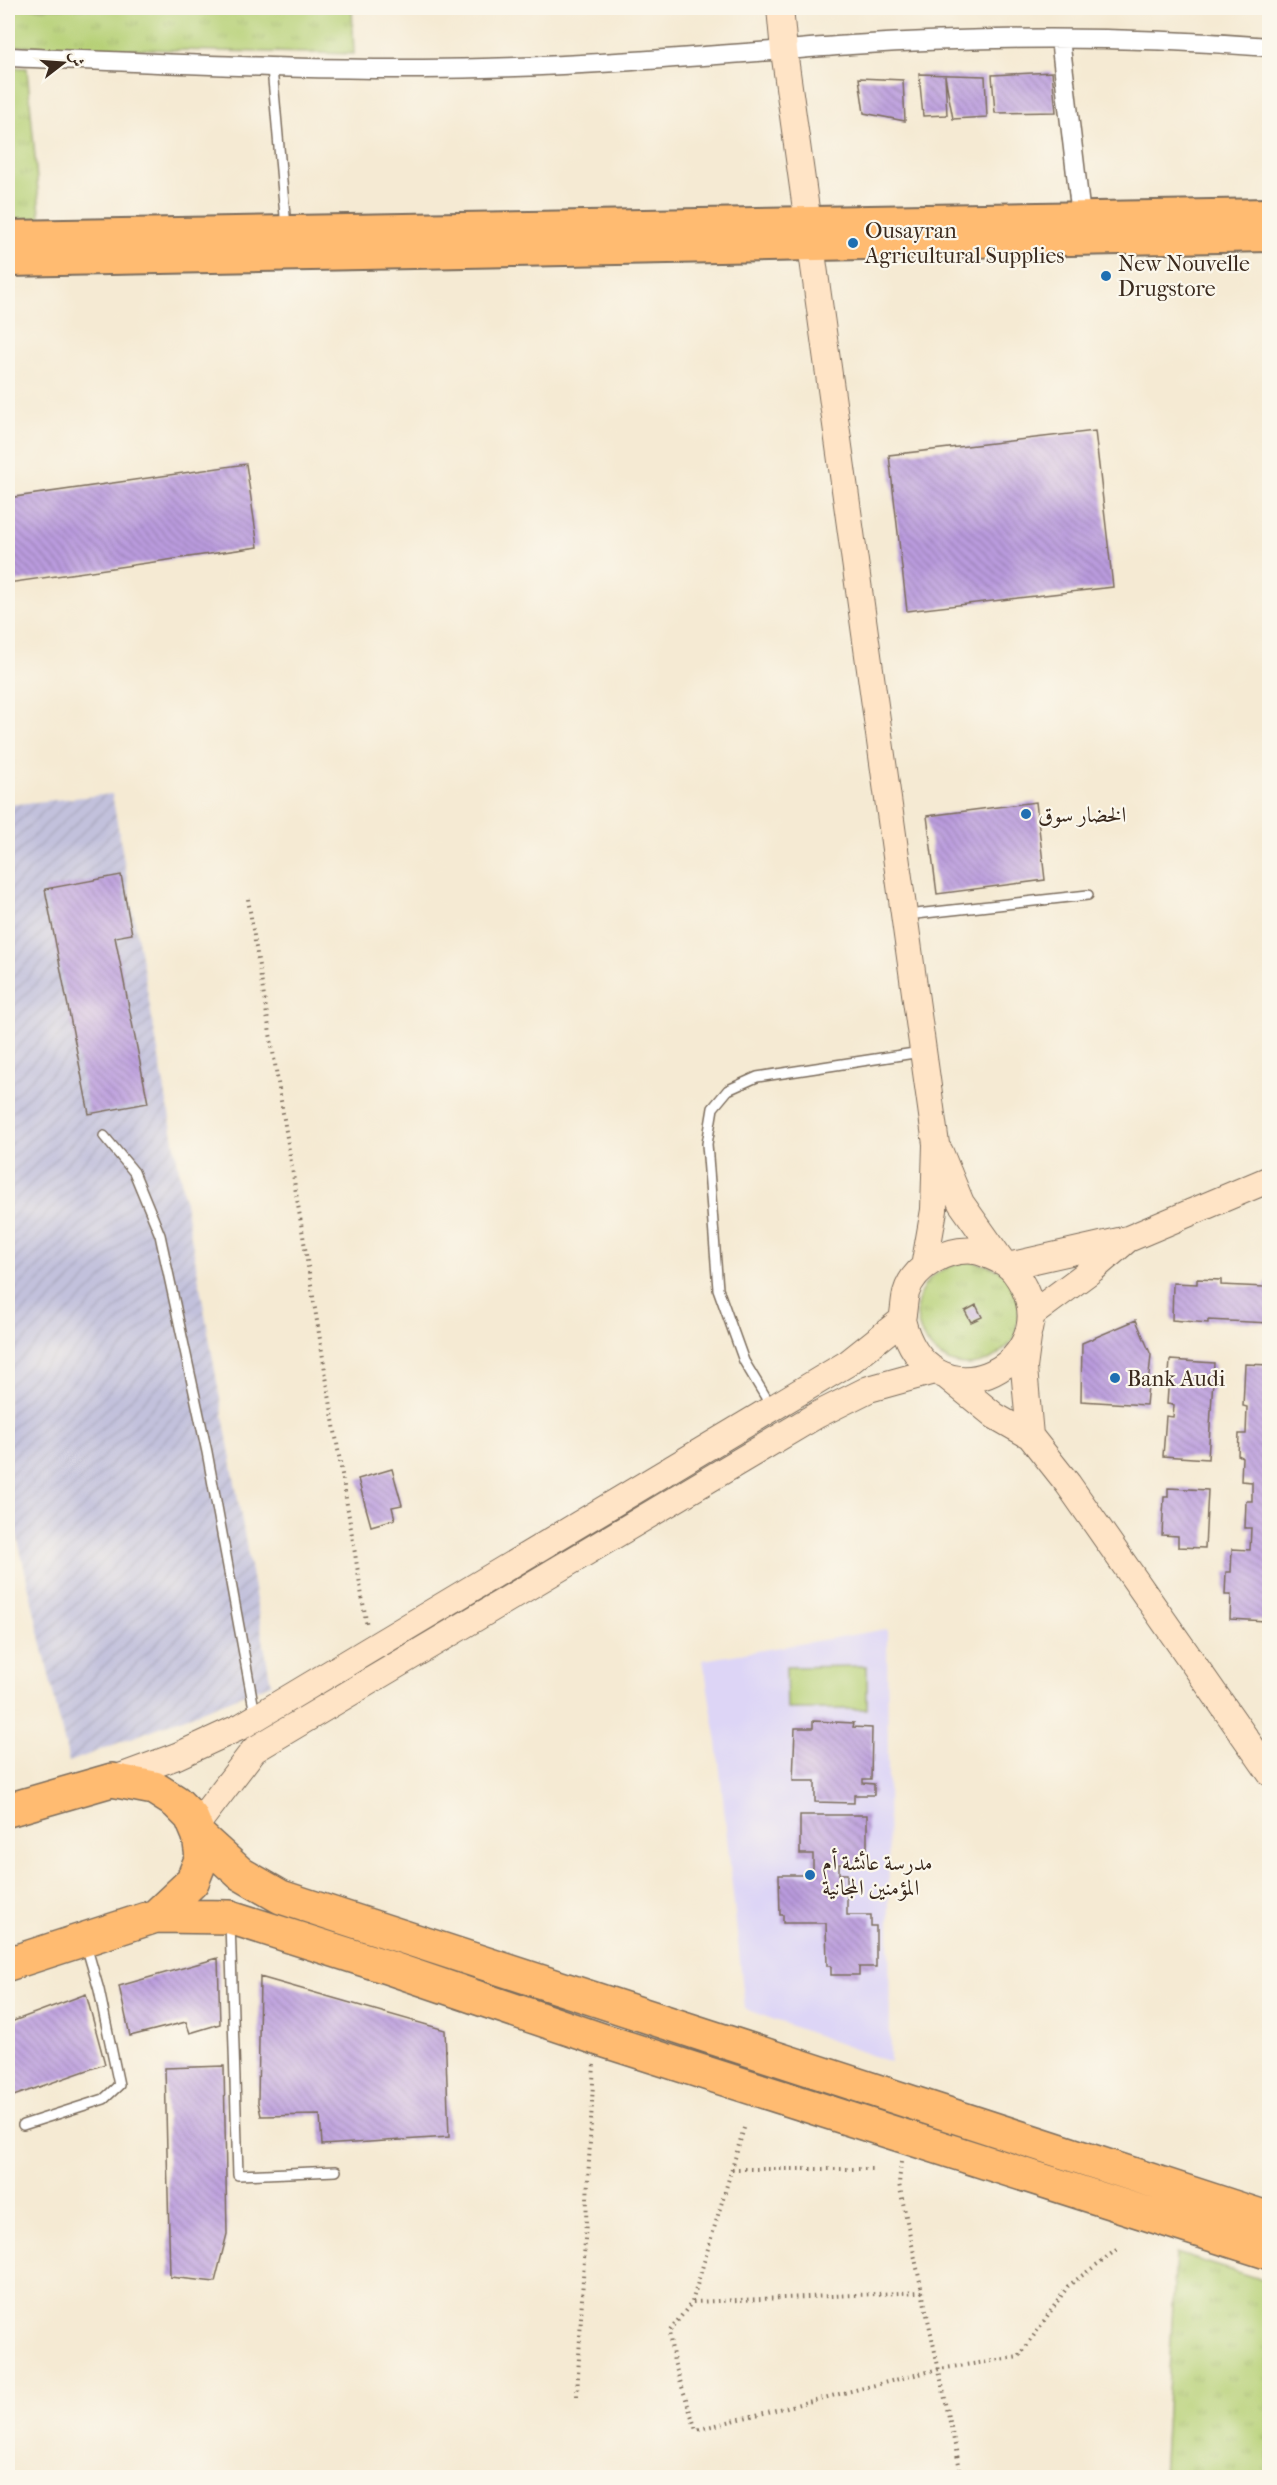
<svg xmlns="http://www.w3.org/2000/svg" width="1277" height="2485" viewBox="0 0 1277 2485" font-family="'IM FELL French Canon',Amiri,serif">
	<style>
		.built { fill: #ddd5f6 }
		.industrial { fill: url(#industrial-furrows) }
		.grass { fill: url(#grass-tufts); stroke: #787d4a; stroke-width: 1.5 }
		.park { fill: #b6d076; stroke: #787d4a; stroke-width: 1.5 }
		.building { fill: url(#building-back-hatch) }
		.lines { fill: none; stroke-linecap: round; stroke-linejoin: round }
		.lane-casing { stroke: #7c6d5d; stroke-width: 12 }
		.street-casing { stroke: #7c6d5d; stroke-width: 21 }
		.secondary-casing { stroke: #7c6d5d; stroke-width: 28 }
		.primary-casing { stroke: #7c6d5d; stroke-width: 32 }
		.highway-casing { stroke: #7c6d5d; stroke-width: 36 }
		.path { stroke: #7c6d5d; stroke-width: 4; stroke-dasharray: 1.5 4.5; stroke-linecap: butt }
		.lane { stroke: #fff; stroke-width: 9 }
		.street { stroke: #fff; stroke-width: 18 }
		.secondary { stroke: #ffe4c6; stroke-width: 26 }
		.primary { stroke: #ffbb71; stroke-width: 28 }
		.highway { stroke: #ffbb71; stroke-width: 33 }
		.poi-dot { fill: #1f6fb2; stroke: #fbf7ec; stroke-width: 2 }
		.labels { text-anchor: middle; stroke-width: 4.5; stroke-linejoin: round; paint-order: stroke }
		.poi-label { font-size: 22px; fill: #3b2a1e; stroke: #fbf7ec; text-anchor: start }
	</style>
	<defs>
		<pattern id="industrial-furrows" width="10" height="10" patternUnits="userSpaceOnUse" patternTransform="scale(1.5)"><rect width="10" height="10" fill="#c2c1dc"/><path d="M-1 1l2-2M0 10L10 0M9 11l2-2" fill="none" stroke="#a8a6bc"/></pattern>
		<pattern id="grass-tufts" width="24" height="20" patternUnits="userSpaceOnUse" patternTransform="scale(1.5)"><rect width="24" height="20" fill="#b6d076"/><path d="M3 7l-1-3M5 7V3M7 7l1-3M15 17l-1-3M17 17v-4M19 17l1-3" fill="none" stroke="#9db366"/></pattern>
		<pattern id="building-back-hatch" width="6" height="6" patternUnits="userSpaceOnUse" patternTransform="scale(1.5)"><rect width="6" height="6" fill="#ba9bde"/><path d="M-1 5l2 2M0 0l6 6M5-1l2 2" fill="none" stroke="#987fb3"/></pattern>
	</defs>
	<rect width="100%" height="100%" fill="#fbf7ec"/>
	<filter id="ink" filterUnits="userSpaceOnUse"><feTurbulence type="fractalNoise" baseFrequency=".0167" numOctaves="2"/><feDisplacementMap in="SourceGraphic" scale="12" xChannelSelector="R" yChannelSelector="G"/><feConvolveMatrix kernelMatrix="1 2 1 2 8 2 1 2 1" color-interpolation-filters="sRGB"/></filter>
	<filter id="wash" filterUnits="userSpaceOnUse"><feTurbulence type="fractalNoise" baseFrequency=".008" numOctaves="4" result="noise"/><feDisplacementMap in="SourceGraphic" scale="24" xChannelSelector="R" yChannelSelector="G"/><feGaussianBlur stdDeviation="1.35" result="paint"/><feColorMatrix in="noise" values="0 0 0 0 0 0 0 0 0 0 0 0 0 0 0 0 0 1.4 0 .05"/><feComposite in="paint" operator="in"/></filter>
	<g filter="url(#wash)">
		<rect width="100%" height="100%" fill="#f5ead3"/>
		<!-- built -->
		<path class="built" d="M887,1629L890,2062L745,2009L717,1742L703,1660Z"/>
		<!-- industrial -->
		<path class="industrial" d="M112,794L271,1684L69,1762L8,1497V805Z"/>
		<!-- grass -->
		<path class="grass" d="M8,8H352L354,54L8,46Z
			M8,67L27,68L41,225H8Z
			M966,1260C976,1263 997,1266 1004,1274C1009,1279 1017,1291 1019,1298C1020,1302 1017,1334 1015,1338C1013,1342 1008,1345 1005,1348C984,1369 954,1372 932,1349C920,1336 915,1320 918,1303C922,1276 943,1268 966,1260Z
			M1176,2253L1269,2282V2477H1163Z"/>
		<!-- park -->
		<path class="park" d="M867,1666V1709H787L786,1667Z"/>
		<g id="blocks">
			<!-- building -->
			<path class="building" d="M1052,72L1056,112L995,113L992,75Z
				M919,74L985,76L987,117L953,119L945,76L947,115L923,116Z
				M859,78L903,80L905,121L864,113Z
				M1095,431L1113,587L907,611L889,455Z
				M246,464L258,547L8,583V498Z
				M1036,802L1045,880L937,894L927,816Z
				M121,875L132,934L115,937L148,1103L89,1114L45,889Z
				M1197,1279L1221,1280V1285L1265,1287L1266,1282L1270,1283V1323L1208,1320V1323L1172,1320L1173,1283L1197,1284Z
				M976,1305L982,1317L971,1322L965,1311Z
				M1136,1320L1151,1355L1146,1405L1081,1401L1082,1343Z
				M1170,1360L1214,1363L1208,1459L1163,1456L1166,1416L1173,1417L1174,1405L1167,1404Z
				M1245,1364L1270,1365V1548L1266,1621L1230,1619L1231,1595H1225L1226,1572H1231L1232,1549L1250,1550L1251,1528H1245L1246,1501H1252V1482L1241,1481L1242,1457L1238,1455L1239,1434H1246L1247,1407L1243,1406Z
				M392,1469L402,1505L392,1507L395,1519L371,1526L358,1479Z
				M1168,1488L1208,1490L1205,1548L1178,1547V1536L1162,1535L1164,1497H1168Z
				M813,1721L854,1723L853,1727L872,1728L871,1779H863V1783L874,1784V1795H854V1803L815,1802V1781H793L795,1728H813Z
				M800,1815H867V1864H839V1874H847V1915H871V1926H876V1967H859V1975H831V1966H827L826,1923H783V1915H780L779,1875H813V1854H800Z
				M218,1958L220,2024L190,2033L186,2022L130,2036L119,1986Z
				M260,1977L445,2030L449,2137L322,2145L320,2115L261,2116L258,2102Z
				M86,1994L105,2064L8,2098V2023Z
				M224,2066L227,2234L215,2282L170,2277L165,2068Z"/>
		</g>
	</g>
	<g filter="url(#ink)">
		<use href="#blocks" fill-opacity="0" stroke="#7c6d5d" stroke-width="1.5"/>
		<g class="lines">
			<!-- lane casing -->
			<g class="lane-casing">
				<path id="lane" d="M272,68L286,227
					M907,915L1088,895
					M104,1136L134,1172L160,1235L207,1452L255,1714
					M771,1406L744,1361L718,1289L707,1144L713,1108L728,1090L757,1077L921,1052
					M230,1922L238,2175L336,2171
					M23,2125L104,2099L119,2085L99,1990L86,1945
					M8,2347V2346"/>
			</g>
			<!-- street casing -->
			<g class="street-casing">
				<path id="street" d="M1060,39L1081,216
					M8,57C166,63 325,72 483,68C606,65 728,54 851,45C990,36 1130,36 1270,47"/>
			</g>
			<!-- secondary casing -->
			<g class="secondary-casing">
				<path id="secondary" d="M780,8L784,51L936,1144L934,1210L924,1267
					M940,1152L961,1203L1002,1261
					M1008,1266L1128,1239L1270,1179
					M1031,1315L1093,1269L1128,1239
					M1028,1338L1024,1368L1030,1436
					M946,1376L995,1416L1030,1436L1068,1484L1270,1773
					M112,1780L177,1756L242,1726L848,1363L902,1320C904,1311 904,1301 906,1293C914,1265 948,1248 975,1251C983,1252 994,1258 1001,1261C1012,1266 1019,1278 1024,1288C1061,1367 930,1430 902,1320
					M195,1827L254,1750L817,1415L869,1389L934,1371"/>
			</g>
			<!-- primary casing -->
			<g class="primary-casing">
				<path id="primary" d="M8,235L1270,213
					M8,262L1270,237"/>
			</g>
			<!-- highway casing -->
			<g class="highway-casing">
				<path id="highway" d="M8,1810L112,1780L154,1788L176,1802L191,1817L199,1836L202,1857L192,1882L156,1916L8,1964
					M199,1836L241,1874L281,1897L1270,2219
					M156,1916L230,1917L384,1966L602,2040L1270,2253"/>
			</g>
			<!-- path -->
			<path class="path" d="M248,899L367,1627
				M744,2128L692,2302L669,2332L674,2362L696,2430L939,2369L1019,2357L1068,2286L1119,2248
				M901,2162L899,2184L962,2478
				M732,2169H872
				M693,2302L923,2292
				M577,2396L594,2063"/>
			<!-- lane -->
			<use href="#lane" class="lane"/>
			<!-- street -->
			<use href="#street" class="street"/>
			<!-- secondary -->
			<use href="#secondary" class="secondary"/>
			<!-- primary -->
			<use href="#primary" class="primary"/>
			<!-- highway -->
			<use href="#highway" class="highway"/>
		</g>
	</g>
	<!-- markers -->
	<g class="poi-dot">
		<circle cx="853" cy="243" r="6"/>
		<circle cx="1106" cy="276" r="6"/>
		<circle cx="1026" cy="814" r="6"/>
		<circle cx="1115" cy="1378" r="6"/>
		<circle cx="810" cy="1875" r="6"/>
	</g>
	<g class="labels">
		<!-- poi labels -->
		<g class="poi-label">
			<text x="865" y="238">Ousayran<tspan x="865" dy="25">Agricultural Supplies</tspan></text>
			<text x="1118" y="271">New Nouvelle<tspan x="1118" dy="25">Drugstore</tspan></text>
			<text x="1038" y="822">الخضار سوق</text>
			<text x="1127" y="1386">Bank Audi</text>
			<text x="822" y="1870">مدرسة عائشة أم<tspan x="822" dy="25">المؤمنين المجانية</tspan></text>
		</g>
	</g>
	<!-- margin -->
	<rect width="1277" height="2485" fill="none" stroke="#fbf7ec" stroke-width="30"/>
	<!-- north arrow -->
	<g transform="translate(63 63) rotate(73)" stroke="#fbf7ec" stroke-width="4.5" paint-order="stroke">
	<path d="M0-4.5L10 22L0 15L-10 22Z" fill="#3b2a1e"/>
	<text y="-9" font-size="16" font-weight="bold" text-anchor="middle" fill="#3b2a1e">ش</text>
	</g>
</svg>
